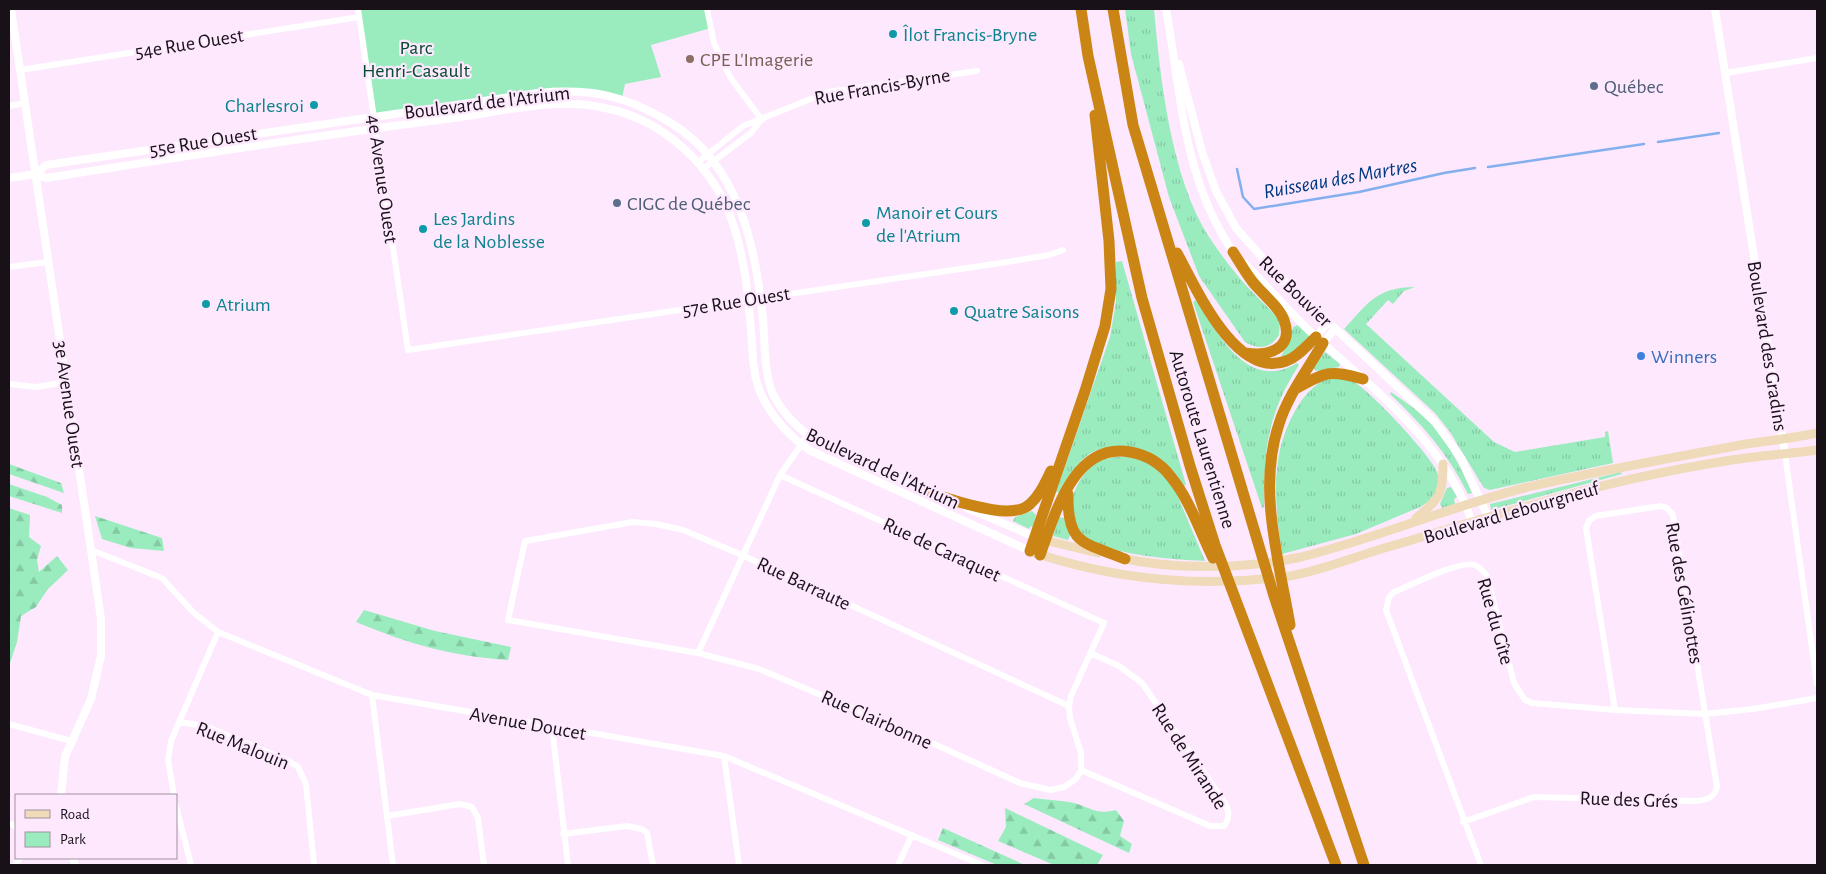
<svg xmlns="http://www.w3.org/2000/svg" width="1826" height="874" viewBox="0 0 1826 874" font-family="'Alegreya Sans',sans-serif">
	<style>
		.grass { fill: url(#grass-tufts) }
		.forest { fill: url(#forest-firs) }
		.park { fill: #9aecbf }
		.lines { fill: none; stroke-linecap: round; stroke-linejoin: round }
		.stream { stroke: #84afef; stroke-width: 2.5 }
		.minor { stroke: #fff; stroke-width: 6 }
		.tertiary { stroke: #fff; stroke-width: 8 }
		.secondary { stroke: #efdab9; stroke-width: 9 }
		.motorway { stroke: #ca8515; stroke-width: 11 }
		.culture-dot { fill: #0f9aa8; stroke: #fde8fd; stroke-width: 2 }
		.education-dot { fill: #8d6e63; stroke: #fde8fd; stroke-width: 2 }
		.service-dot { fill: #5c6f8a; stroke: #fde8fd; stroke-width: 2 }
		.shop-dot { fill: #3f7fe0; stroke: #fde8fd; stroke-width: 2 }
		.labels { text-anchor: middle; stroke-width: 4.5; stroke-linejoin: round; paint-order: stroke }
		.culture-label { font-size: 20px; fill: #0d838f; stroke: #fde8fd; text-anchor: start }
		.street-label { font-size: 20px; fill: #181118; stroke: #fde8fd }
		.park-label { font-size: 20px; fill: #054a2e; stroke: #fde8fd }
		.education-label { font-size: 20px; fill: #785e54; stroke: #fde8fd; text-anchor: start }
		.service-label { font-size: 20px; fill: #4e5e75; stroke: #fde8fd; text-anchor: start }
		.shop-label { font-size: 20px; fill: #366cbe; stroke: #fde8fd; text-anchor: start }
		.water-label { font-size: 21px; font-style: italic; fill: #003880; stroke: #fde8fd }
	</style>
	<defs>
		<pattern id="grass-tufts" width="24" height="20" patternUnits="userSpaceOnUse" patternTransform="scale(1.25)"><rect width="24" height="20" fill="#9aecbf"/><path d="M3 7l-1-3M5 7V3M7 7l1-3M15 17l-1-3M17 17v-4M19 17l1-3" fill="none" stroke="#84c9a3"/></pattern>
		<pattern id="forest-firs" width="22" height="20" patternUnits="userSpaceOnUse" patternTransform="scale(1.25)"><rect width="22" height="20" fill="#9aecbf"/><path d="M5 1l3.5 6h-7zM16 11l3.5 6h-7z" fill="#84c9a3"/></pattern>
	</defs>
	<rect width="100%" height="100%" fill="#fde8fd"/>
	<!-- grass -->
	<path class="grass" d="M1125,9H1154C1160,77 1171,178 1209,237C1219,252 1231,268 1243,282C1255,296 1269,307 1280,321L1279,335C1270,349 1259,350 1245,342L1199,276L1169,197L1131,54Z
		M1122,261L1186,485L1181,487C1164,461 1164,465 1135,456C1128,454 1118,449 1109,448C1085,447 1069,475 1060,493L1056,492L1110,337L1116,302V262Z
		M1415,287L1404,291L1393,304L1388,300L1366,324L1494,442L1515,452L1605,437V432L1608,431L1613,463L1490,490L1484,488L1450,432L1435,413L1344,329C1368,303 1377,287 1415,287Z
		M1196,300C1218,334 1248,393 1297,363L1299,365C1267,415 1264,449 1264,507L1262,508L1193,302Z
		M1298,325L1310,336L1288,357L1281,356L1290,341L1293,327Z
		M1325,352L1340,364L1339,367L1316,371L1313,367Z
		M1330,377C1337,378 1347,377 1353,381C1370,391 1430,454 1437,472C1443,487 1433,500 1420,507L1356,534L1282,554C1275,505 1269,456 1295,411C1304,395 1313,385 1330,377Z
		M1391,392C1402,400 1415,408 1425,417C1446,438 1461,467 1472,493L1468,494C1449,455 1421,423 1390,394Z
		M1133,456L1156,466L1173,485L1205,561C1169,559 1121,556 1088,540C1057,525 1073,478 1096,463C1107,456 1121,457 1133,456Z
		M1621,472L1622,474L1491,510L1490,504Z
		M1451,487L1457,497L1454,499L1455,504L1442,508L1440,504L1447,488Z
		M1032,511L1036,515L1033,527L1031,526L1029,529L1013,521L1015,517Z
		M1059,517L1064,518L1070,536L1068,540L1053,536Z"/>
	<!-- forest -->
	<path class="forest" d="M9,464L61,483L64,493L9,474Z
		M9,484L47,497L62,505V513L9,496Z
		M9,508L30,515L29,537L41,546L37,560L39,572L57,556L68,570L47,590L36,607L21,616L17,642L9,666Z
		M95,516L162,538L164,551L131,548L102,539Z
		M364,610L435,631L511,647L508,660C450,656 409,644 356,622Z
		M1034,798C1047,800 1061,800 1074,803C1092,808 1096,815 1116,810L1124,821L1120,836L1132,844L1129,853L1024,804Z
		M1005,808L1103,855L1097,865H1054L998,841L1006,827Z
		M943,828L1025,865H997L938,840Z"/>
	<!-- park -->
	<path class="park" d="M358,9H707L711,28L651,45L661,77L625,84L622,98L567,90L373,115Z"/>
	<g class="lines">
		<!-- stream -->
		<path class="stream" d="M1658,142L1719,133
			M1488,167L1644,144
			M1237,169L1243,197L1254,209L1359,192L1444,173L1475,168"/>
		<!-- minor -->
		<path class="minor" d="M358,9L408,350L1001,263L1049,255L1063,250
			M707,9L714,43L730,77L762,120
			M20,70L359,17
			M1726,73L1817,58
			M9,106L25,103
			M697,163L743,126L828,92L977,71
			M703,169L751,133L761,120
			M9,267L48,262
			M9,384L36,387L67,382
			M1785,454L1817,684
			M780,475L1104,623L1071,696L1069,706L1070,718L1081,753V770L1076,779L1064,787L1050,790L1020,783L890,724L759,669L698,653L508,620L525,541L633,522L656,524L683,530L742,555L1069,706
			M91,550L162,578L193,612L218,632L372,695L724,756L982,865
			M698,653L780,475L808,435
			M372,695L393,865
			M179,722L205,726L289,761L298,767L306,784L314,865
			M9,724L71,741
			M552,727L568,865
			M724,756L739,865
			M1081,770L1210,826H1224C1230,818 1229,812 1225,803L1142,683L1119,666L1090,653
			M174,795L168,760L171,741L218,632
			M176,806L191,865
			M387,816L460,804L472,807L478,818L484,865
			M1463,822L1534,797L1696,801C1707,800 1714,798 1717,787L1673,515L1667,508L1661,506L1595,516L1589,521L1586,528L1615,710
			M9,823L16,827
			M563,834L627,826L642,829L647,833L653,865
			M15,865L20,858
			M898,865L912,835
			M1481,865L1386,610L1389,597L1394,592C1411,585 1460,560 1475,565C1480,567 1484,572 1487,576L1514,683L1525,700L1532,703L1615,710L1705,714L1753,709L1817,698"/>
		<!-- tertiary -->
		<path class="tertiary" d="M11,9L91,550L101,619V656L91,699L65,757L61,795
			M1166,9C1179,80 1182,156 1215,221C1221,232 1227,245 1235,254
			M1715,9L1785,454
			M1179,64L1202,152L1216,191L1236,228L1275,272L1435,422L1461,458L1488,517
			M36,174L46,165L538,93C590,88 626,95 671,123C739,165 756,246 763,320C765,341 764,373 772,392C781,412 799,429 817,442L936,495
			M9,178L36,174L46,178C179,157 313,136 446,119C498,113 552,96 605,108C665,120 716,168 734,227C745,260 748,296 751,330C753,351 752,375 761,394C772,418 788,435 809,450L1030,551
			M1245,264C1269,288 1292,315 1317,338C1376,391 1446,444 1472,522
			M1316,337L1328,322
			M1323,343L1335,329
			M967,508L1035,537
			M73,858L75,865"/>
		<!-- secondary -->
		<path class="secondary" d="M1416,518C1440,499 1443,494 1443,464
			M1040,539L1098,553
			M1035,553C1117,580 1204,588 1290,576C1320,571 1349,559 1378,550C1440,532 1502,512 1564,496C1617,481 1671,470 1725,461C1756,456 1787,454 1817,450
			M1121,558C1174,570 1247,569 1301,557C1378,538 1451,506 1528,487C1597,471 1666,459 1735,446C1763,441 1790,439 1817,433"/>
		<!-- motorway -->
		<path class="motorway" d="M1081,9L1088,56L1142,298L1190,466L1215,545L1336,865
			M1113,9L1133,125L1274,596L1364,865
			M1233,252C1239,261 1245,272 1252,281C1261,293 1279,306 1284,320C1295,349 1267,357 1245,353
			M1177,253C1196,288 1236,380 1286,361C1298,357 1307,345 1316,337
			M1297,388C1327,371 1330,370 1363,379
			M932,494C955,500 1012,522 1030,504C1040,495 1045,483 1051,471
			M1068,494C1067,545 1083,542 1125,559
			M1030,551L1085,391L1105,326L1111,289L1109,241L1095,115
			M1040,555C1055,514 1074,442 1130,452C1147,455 1160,462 1171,477C1190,500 1200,532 1213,558
			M1290,625C1279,560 1257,489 1279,424C1288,395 1308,369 1323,343"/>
	</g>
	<!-- markers -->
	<g class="culture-dot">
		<circle cx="893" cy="34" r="5"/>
		<circle cx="314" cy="105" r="5"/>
		<circle cx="866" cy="223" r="5"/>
		<circle cx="423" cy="229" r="5"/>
		<circle cx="206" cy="304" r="5"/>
		<circle cx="954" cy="311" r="5"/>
	</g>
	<circle class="education-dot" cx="690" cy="59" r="5"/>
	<g class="service-dot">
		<circle cx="1594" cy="86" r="5"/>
		<circle cx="617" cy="203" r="5"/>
	</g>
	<circle class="shop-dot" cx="1641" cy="356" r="5"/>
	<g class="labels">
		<!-- culture labels -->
		<g class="culture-label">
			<text x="903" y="41">Îlot Francis-Bryne</text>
			<text x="304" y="112" text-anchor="end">Charlesroi</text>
			<text x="876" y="219">Manoir et Cours<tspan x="876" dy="23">de l'Atrium</tspan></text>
			<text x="433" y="225">Les Jardins<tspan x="433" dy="23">de la Noblesse</tspan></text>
			<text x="216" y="311">Atrium</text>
			<text x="964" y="318">Quatre Saisons</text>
		</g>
		<!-- street labels -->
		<g class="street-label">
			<text transform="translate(189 43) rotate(-9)" y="7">54e Rue Ouest</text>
			<text transform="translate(882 86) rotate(-10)" y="7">Rue Francis-Byrne</text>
			<text transform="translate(487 102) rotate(-7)" y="7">Boulevard de l'Atrium</text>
			<text transform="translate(203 141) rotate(-9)" y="7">55e Rue Ouest</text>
			<text transform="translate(383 179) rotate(82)" y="7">4e Avenue Ouest</text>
			<text transform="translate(1296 291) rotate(44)" y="7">Rue Bouvier</text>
			<text transform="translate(736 301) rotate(-9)" y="7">57e Rue Ouest</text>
			<text transform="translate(1768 346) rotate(81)" y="7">Boulevard des Gradins</text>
			<text transform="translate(70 404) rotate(82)" y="7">3e Avenue Ouest</text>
			<text transform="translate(1203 439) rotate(73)" y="7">Autoroute Laurentienne</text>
			<text transform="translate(883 468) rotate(25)" y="7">Boulevard de l'Atrium</text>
			<text transform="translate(1511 512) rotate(-16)" y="7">Boulevard Lebourgneuf</text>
			<text transform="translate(942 549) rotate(25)" y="7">Rue de Caraquet</text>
			<text transform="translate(804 583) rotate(25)" y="7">Rue Barraute</text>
			<text transform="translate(1685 593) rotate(80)" y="7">Rue des Gélinottes</text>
			<text transform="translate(1496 621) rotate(74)" y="7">Rue du Gîte</text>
			<text transform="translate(877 719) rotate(24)" y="7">Rue Clairbonne</text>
			<text transform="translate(528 723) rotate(10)" y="7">Avenue Doucet</text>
			<text transform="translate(243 745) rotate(22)" y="7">Rue Malouin</text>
			<text transform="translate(1190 756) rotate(57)" y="7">Rue de Mirande</text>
			<text transform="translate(1629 799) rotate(2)" y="7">Rue des Grés</text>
		</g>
		<!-- park labels -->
		<g class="park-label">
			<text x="416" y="54">Parc<tspan x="416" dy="23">Henri-Casault</tspan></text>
		</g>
		<!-- education labels -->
		<g class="education-label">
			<text x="700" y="66">CPE L'Imagerie</text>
		</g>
		<!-- service labels -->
		<g class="service-label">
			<text x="1604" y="93">Québec</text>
			<text x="627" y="210">CIGC de Québec</text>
		</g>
		<!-- shop labels -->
		<g class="shop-label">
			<text x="1651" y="363">Winners</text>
		</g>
		<!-- water labels -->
		<g class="water-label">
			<text transform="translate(1340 178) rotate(-10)" y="7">Ruisseau des Martres</text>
		</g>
	</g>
	<!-- border -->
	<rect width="1826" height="874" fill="none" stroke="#181118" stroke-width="20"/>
	<!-- legend -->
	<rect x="15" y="794" width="162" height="65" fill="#fde8fd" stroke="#a192a1"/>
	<rect x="25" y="810" width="25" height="8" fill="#efdab9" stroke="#a192a1"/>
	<text x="60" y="819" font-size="15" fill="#181118">Road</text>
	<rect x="25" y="832" width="25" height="15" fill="#9aecbf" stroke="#a192a1"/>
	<text x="60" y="844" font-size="15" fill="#181118">Park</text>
</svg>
